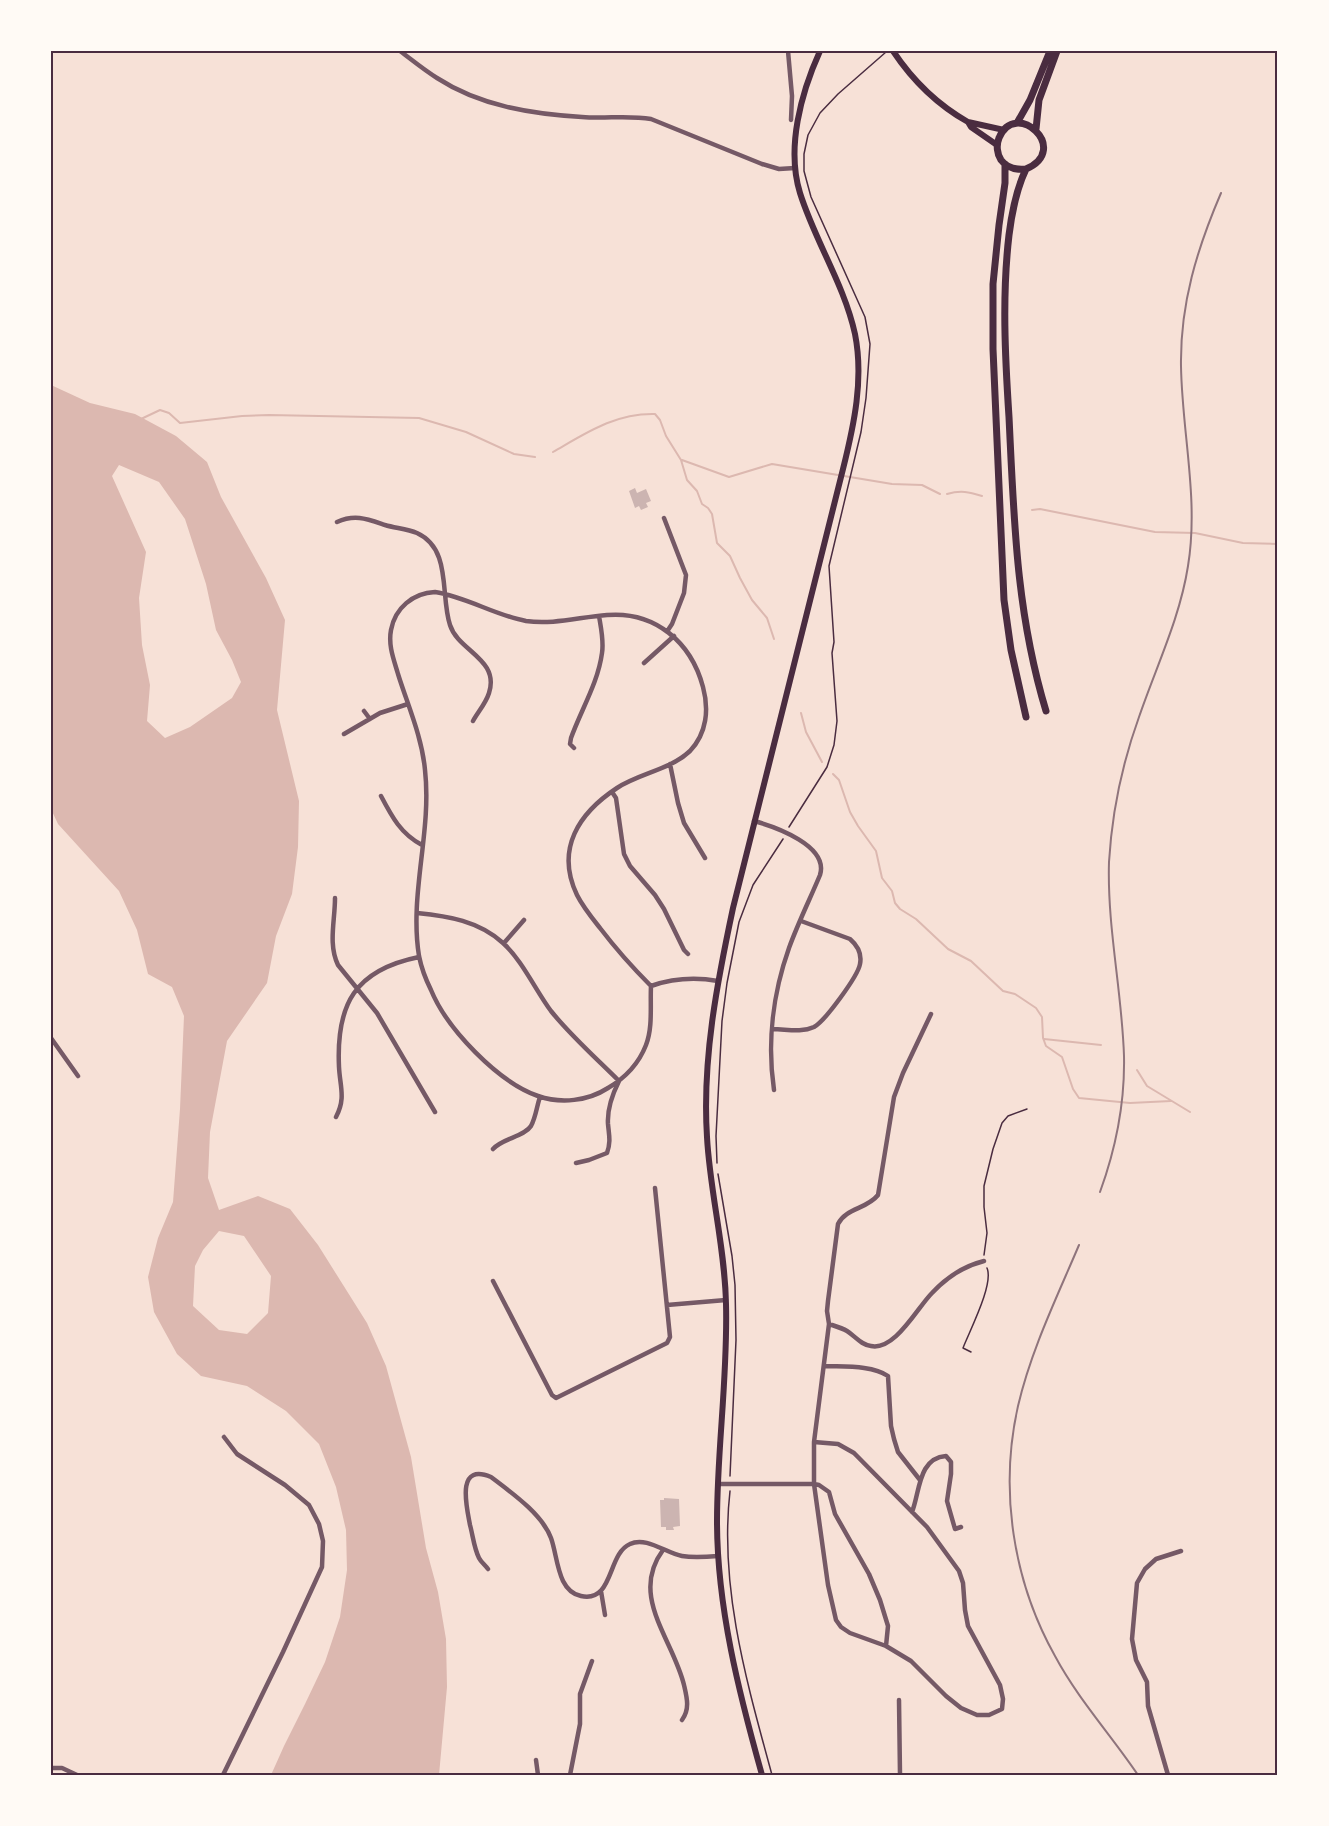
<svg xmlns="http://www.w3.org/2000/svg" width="1329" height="1826" viewBox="0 0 1329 1826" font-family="Helvetica,sans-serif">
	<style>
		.water { fill: #dcb8b0; fill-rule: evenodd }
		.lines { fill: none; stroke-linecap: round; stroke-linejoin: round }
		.stream { stroke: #dcb8b0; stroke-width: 2 }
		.building { fill: #ccb4b1 }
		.path { stroke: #4a2c40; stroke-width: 1.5 }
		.minor { stroke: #755966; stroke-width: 4.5 }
		.secondary { stroke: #4a2c40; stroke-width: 6 }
		.trunk { stroke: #4a2c40; stroke-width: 7 }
		.rail { stroke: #8f747c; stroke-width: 2 }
		.neatline { fill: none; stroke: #4a2c40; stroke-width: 2 }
	</style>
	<rect width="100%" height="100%" fill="#f7e1d7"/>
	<!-- water -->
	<path class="water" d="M51,385L90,403L135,414L176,436L207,462L221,497L266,578L285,620L277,710L299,801L298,847L292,894L276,936L267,983L227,1041L210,1132L208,1178L219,1210L258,1196L290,1209L318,1245L367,1323L386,1366L411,1457L426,1548L438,1592L446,1639L447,1687L439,1775H271L284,1746L305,1704L325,1662L340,1617L347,1570L346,1530L336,1487L319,1444L286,1411L247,1386L201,1376L177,1354L154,1312L148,1277L158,1238L173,1202L180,1109L184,1016L172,987L148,974L137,930L119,891L58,824L51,809ZM119,465L159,482L185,519L206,584L216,630L232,660L241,682L232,698L190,727L165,738L147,721L150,685L142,645L139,598L146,552L112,476ZM219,1231L244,1236L271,1276L268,1313L247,1334L219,1330L193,1306L195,1266L203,1250Z"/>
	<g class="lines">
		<!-- stream -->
		<path class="stream" d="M141,419L160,410L169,413L180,423L242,416L269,415L419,418L466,432L514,454L535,457
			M553,452C586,433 615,413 655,414L660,420L666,436L681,460L687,480L697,491L702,504L708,508L712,514L717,543L730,556L740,578L752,600L767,618L774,639
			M682,460L729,477L772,464L892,484L922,485L940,494
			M947,494C961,490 969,492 982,496
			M1032,510L1040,509L1155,532L1195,533L1243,543L1278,544
			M801,713L806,732L822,762
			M833,774L839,780L850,812L858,826L876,851L882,878L892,891L895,903L900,909L916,919L948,949L971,961L1003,991L1015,994L1036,1008L1042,1017L1043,1038L1046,1046L1062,1057L1073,1089L1079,1098L1130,1103L1171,1101
			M1044,1039L1101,1045
			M1137,1070L1147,1086L1190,1112"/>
	</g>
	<!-- building -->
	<path class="building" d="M635,488L637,493L646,489L651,501L646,503L648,507L641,510L639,506L635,508L629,491Z
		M664,1498L679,1499L680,1526L673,1527L674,1530H666V1527H661L660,1500H664Z"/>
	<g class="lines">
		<!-- path -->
		<path class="path" d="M789,827L827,767L834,745L837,721L832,653L834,642L829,566L861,432L866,398L870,344L865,317L811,197L804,171V154L808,135L820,113L838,94L886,52
			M717,1163L716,1136L722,1021L727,983L739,922L753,885L783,839
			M718,1174L732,1256L735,1285L736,1340L730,1476
			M984,1255L987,1233L984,1207V1186L993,1149L1002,1123L1008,1116L1027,1109
			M971,1352L963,1348C970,1330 994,1284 987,1268
			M730,1491C719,1588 747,1683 772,1775"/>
		<!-- minor -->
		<path class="minor" d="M400,51C412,60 424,70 437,78C480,106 532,114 582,117C605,119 628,115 651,119L762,164L779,169L795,168
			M788,51L792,96L791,120
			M664,518L686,575L684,593L672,624L668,630
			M337,522C355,514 367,519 385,525C395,528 407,529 417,533C452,549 440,595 450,625C458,651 500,659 489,693C486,703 478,712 473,721
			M435,592C467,597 494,615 526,621C553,625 580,617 607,615C655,611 691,642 703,687C709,709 707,733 690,751C670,770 640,773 617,788C579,813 555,849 577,895C583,907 592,918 600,928C616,949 633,968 651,986C650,1005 653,1027 646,1045C639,1063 625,1078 608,1088C588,1101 561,1104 538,1096C498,1082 447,1029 431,990C426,980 421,966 419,956C409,894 432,832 425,770C422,737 408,706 398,674C394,660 388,646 391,630C395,608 413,593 435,592Z
			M644,663L674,636
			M364,711L370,719
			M344,734L380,713L408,704
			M574,748L570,744L571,738C581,710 598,683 602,653C604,641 601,628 599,616
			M670,764L678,803L684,823L705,858
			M612,792L616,798L624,854L630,866L655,895L664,909L684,950L688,954
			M381,796C392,817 401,834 422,845
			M754,821C776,827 829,846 820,875C810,899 798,923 789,948C773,993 767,1043 774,1090
			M335,898C335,921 328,944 338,965L377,1013L435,1112
			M417,913C448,916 479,921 503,943C522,960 536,991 551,1011C570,1035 597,1059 619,1081C612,1095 607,1109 608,1124C609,1135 611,1142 607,1153L589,1160L576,1163
			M504,943L524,920
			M651,986C674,978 695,977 718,981
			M773,1029C786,1029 801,1033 814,1027C825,1021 858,976 860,964C862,954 858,946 850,939L801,921
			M51,1038L78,1076
			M336,1117C346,1098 340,1087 339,1067C336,1004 355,970 419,957
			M493,1149C503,1138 524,1137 531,1126C536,1117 537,1105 540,1097
			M493,1281L552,1395L556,1398L667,1343L670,1337L655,1188
			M667,1305L726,1300
			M829,1324C835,1326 842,1328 847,1331C855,1336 861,1345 871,1346C895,1351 917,1308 932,1293C946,1278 964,1266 984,1261
			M824,1366C844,1367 872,1365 888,1376L891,1426L894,1439L898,1452L920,1480
			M814,1442L838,1444L854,1453L927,1527L959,1571L963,1583L965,1610L968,1626L1000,1685L1003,1699L1002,1709L989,1715H977L961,1708L946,1696L911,1661L886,1646L850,1633L841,1627L836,1620L828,1585L814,1484V1442L829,1324L827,1311L828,1301L838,1224C846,1208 867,1209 878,1195L894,1097L903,1073L931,1014
			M718,1484H814L819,1485L829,1492L835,1514L869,1574L880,1600L888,1626L886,1646
			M912,1512C920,1492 918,1458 946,1456L951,1462V1474L947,1501L955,1529L961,1527
			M663,1550C629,1596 673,1639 684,1685C687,1698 690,1709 682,1720
			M488,1569C485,1565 481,1562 479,1558C474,1548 473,1536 470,1525C467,1508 455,1462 491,1477C512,1493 542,1514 551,1538C558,1557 557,1591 581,1596C614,1603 607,1554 630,1544C646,1536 666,1553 682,1556C694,1558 706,1557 718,1556
			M601,1591L605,1615
			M899,1700L900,1775
			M536,1760L538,1775
			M51,1768H62L77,1775
			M223,1775L283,1652L322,1567L323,1541L319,1524L309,1505L285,1485L237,1454L224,1437
			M570,1775L580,1724V1694L592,1661
			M1168,1775L1148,1706L1147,1682L1136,1660L1132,1639L1137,1583L1145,1569L1156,1559L1181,1551"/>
		<!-- secondary -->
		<path class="secondary" d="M893,51C913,81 936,104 968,122L971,127L997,145
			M968,122L1004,130
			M762,1775C739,1693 717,1607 717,1521C717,1449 728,1376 726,1304C725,1247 710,1193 707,1137C702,1060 717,983 733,908L843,469C854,425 864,379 855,334C844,284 815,241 800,193C786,148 801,93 820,51"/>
		<!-- trunk -->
		<path class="trunk" d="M1017,123L1030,100L1050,51
			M1036,129L1039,100L1057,51
			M1005,164V183L999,225L993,284V349L1004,600L1011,650L1026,717
			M1026,169C1017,170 1007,168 1001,160C997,154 996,145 999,138C1015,98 1072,149 1026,169C1016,190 1012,211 1009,235C1002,295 1005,356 1009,417C1014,519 1016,612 1046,711"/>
		<!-- rail -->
		<path class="rail" d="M1100,1192C1116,1148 1125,1103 1124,1056C1122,991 1107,927 1109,862C1112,812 1122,764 1139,717C1156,667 1180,618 1188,566C1199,499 1182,433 1181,366C1180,304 1197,249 1221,193
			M1079,1245C1057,1297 1031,1350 1018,1406C999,1490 1013,1581 1055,1656C1078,1699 1111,1735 1138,1775"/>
	</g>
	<!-- border -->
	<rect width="1329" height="1826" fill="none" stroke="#fffaf5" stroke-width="105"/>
	<rect x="52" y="52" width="1224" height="1722" class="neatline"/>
</svg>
